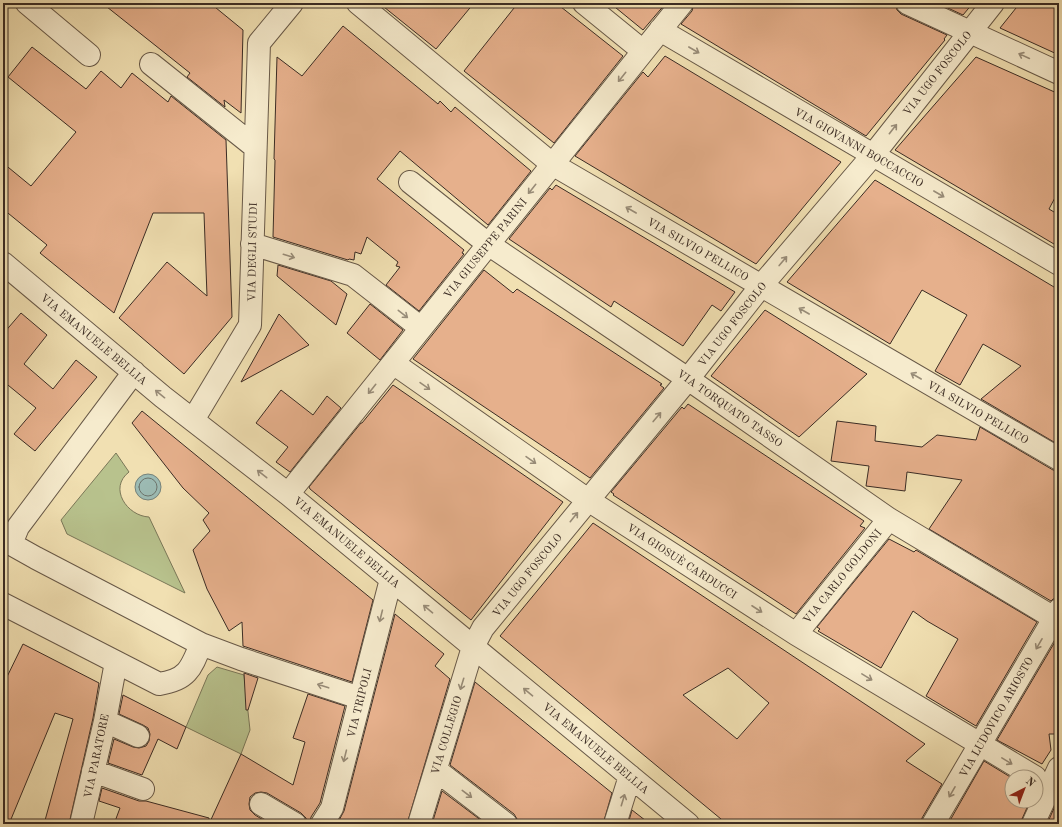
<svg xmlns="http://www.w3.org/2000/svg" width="1062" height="827" viewBox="0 0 1062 827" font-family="'Old Standard TT',serif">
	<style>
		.green { fill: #b8c28d; stroke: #7a7758 }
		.water { fill: #9cbbb4; stroke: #75827a }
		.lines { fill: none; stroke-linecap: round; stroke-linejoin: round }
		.shore { stroke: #6c746c; stroke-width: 1 }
		.building { fill: #e6b08c; stroke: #3b2c24; fill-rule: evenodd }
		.minor-casing { stroke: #685948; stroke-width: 24 }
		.minor { stroke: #f6ebcd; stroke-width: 22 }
		.oneway { stroke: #988c78 }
		.labels { text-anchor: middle; stroke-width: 3; stroke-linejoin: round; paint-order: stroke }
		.street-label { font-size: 11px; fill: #3b2c24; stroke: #f6ebcd }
	</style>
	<rect width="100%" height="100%" fill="#f1e0b2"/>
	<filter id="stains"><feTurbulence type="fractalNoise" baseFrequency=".005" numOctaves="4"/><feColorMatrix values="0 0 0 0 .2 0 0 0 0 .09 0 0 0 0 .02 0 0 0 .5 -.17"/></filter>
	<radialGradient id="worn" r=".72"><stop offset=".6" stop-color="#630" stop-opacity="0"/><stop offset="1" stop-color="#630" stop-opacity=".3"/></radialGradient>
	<!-- green -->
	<path class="green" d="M116,453L129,472C108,488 127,516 149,517L185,593L67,534L61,520Z
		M217,667L244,675L250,730L241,754L186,727L208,675Z"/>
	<!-- water -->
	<path class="water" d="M135 487a13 13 0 1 1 26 0a13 13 0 1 1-26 0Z"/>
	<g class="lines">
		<!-- shore -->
		<path class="shore" d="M139 487a9 9 0 1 1 18 0a9 9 0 1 1-18 0Z"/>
	</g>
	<!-- building -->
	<path class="building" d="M102,3H210L243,30L241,113L224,100L225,107L187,77L190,73Z
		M379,3H474L436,49Z
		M518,3H556L623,56L554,143L464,71Z
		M610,3H666L643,30Z
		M694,3H895L897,10L901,14L947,35L944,39L945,40L866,136L681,24L692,11Z
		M937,3H973L963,15Z
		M1020,3H1059V55L1000,28Z
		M343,26L438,104L440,101L451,112L455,107L531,171L488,225L400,151L377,179L464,250L462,253L464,254L419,311L386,285L400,267L396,266L398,262L367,237L361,254L355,252L354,260L349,259L348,260L273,237L275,160L274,159L277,57L302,76Z
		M32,47L86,89L101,71L121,88L132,73L168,102L171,96L226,140L232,317L184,374L119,318L167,262L207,296L204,213H153L114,313L40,253L47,245L3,209V163L31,186L76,132L8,77Z
		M665,56L841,162L756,264L575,156L643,72L648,77Z
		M976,57L1059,94V190L1049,209L1059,215V247L895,150Z
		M875,180L1059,290V445L981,399L1021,366L983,344L960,385L935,371L967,315L922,290L890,344L787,282Z
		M556,185L655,244L735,292L721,311L712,305L683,346L614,301L611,307L509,239L550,188L552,190Z
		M278,265L331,281L347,294L336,325L277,276Z
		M484,270L513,293L517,289L662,384L660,385L664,388L590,478L413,359Z
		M370,304L403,330L380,360L347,333Z
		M765,310L867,374L799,437L711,376Z
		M21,313L47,335L24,364L53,389L76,360L97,377L35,451L14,434L36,408L3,381V334Z
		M279,314L309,345L241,382L264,341Z
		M393,385L563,502L471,620L310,489L309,487L361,423H362Z
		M281,390L313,415L327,396L341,408L290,472L276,462L288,447L256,423Z
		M688,404L864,521L860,526L865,528L796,614L613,495L614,494L611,492L682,407L684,409Z
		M142,411L373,600L352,682L243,646L242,622L229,631L207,589L193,550L210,531L203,520L209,513L183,488L132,423Z
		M837,421L876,426L875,441L922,447L937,435L976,440L980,427L1053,470L1059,471V598L1053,599L1051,601L929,529L962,480L907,472L905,491L866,486L869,466L831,461Z
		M593,523L925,744L906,761L942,784L922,818L921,824H727L500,636ZM728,668L769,703L737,739L683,695Z
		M889,539L914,552L916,550L1037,622L976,726L926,696L958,639L927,621L913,611L881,668L818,631L820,629L817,627Z
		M395,614L444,654L435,666L450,679L407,824H337L344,811Z
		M1059,635V734H1049L1051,750L1042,764L997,740Z
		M23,644L99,683L93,718L69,824H44L73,719L55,713L9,824H3V685Z
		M244,673L258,678L248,710H246Z
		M475,682L612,793L603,824H518L517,819L514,814L450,765Z
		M308,694L345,706L320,803L311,817L310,824H307L306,818L301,813L267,793L261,792L255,793L250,797L249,804L250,810L255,815L270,824H209L241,754L293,785L305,742L293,738Z
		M123,695L186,727L177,749L158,739L142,775L108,763L114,739L133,747L139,748L146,746L149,741L150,734L148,728L143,725L119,714Z
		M984,761L1012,778V801H1030L1022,819L1021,824H948Z
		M102,788L139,801H146L209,818V824H114L120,808L99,801Z
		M442,791L486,824H432Z
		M1055,806L1059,808V824H1047Z
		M632,810L650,824H628Z"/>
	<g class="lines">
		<!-- minor casing -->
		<g class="minor-casing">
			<path id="minor" d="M27,3L89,55
				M358,3L552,164L1059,459
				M584,3L643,51
				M907,3L1059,73
				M660,30L1059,264
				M151,64L255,147
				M410,182L488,244L688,379L889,519L1059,621
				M252,244L353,275L421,328
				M3,263L163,397L288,494L688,824
				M393,363L588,500L796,634L1035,777
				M193,420L250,325L259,43L292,3
				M288,494L682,3
				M3,544H11L36,558L201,644L241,659L360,698
				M11,544L18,527L134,372
				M3,604L159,684C187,680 191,669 201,644
				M796,634L889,519
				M105,721L138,736
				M436,770L506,824
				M93,771L143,789
				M261,804L295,824
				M81,824L105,721L116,662
				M322,824L332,808L391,579
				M419,824L473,647L483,628L688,379L761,286L873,155L993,3
				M615,824L630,776
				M933,824L1059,610
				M1033,824L1059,768"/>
		</g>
		<!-- minor -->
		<use href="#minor" class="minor"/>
	</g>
	<!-- one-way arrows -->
	<defs><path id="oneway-shaft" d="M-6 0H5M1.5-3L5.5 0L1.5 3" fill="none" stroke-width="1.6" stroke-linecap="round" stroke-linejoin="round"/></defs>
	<g class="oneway">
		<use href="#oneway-shaft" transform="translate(694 50) rotate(30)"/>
		<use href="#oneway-shaft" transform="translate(1024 56) rotate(-155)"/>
		<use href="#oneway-shaft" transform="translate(622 77) rotate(129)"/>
		<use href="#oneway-shaft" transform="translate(893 129) rotate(-52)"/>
		<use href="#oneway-shaft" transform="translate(532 189) rotate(129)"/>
		<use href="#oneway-shaft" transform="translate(939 194) rotate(30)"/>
		<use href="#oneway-shaft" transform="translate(631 210) rotate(-150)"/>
		<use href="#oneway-shaft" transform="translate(289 256) rotate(17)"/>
		<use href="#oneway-shaft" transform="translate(783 261) rotate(-50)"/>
		<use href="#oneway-shaft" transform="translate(804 311) rotate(-150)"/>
		<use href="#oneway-shaft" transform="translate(403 314) rotate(38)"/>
		<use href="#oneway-shaft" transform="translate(916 376) rotate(-150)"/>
		<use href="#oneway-shaft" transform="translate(425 386) rotate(35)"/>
		<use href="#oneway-shaft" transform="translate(372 389) rotate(129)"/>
		<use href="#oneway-shaft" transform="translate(160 394) rotate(-141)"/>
		<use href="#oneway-shaft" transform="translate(657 417) rotate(-50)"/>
		<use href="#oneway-shaft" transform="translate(531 460) rotate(35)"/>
		<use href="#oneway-shaft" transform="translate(262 474) rotate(-142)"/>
		<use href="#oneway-shaft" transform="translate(574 517) rotate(-51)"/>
		<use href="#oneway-shaft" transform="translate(428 609) rotate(-140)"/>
		<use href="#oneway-shaft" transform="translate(757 609) rotate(33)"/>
		<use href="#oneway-shaft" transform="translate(381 616) rotate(104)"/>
		<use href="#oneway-shaft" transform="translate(1039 644) rotate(120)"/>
		<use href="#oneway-shaft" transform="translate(867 677) rotate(31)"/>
		<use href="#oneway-shaft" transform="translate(462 684) rotate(107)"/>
		<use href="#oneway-shaft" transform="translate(323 686) rotate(-162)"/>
		<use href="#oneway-shaft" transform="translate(528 692) rotate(-140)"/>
		<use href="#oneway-shaft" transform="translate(345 756) rotate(104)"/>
		<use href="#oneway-shaft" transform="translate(1007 761) rotate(31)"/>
		<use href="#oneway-shaft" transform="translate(952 792) rotate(120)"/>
		<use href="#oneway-shaft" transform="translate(467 794) rotate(37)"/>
		<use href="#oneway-shaft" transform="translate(623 800) rotate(-73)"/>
	</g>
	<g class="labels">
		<!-- street labels -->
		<g class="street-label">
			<text transform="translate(937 73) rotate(-52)" y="4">VIA UGO FOSCOLO</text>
			<text transform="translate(859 147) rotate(30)" y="4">VIA GIOVANNI BOCCACCIO</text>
			<text transform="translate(485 248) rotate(-51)" y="4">VIA GIUSEPPE PARINI</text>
			<text transform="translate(698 249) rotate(30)" y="4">VIA SILVIO PELLICO</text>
			<text transform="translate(252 252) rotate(-89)" y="4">VIA DEGLI STUDI</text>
			<text transform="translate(732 324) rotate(-52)" y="4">VIA UGO FOSCOLO</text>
			<text transform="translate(94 339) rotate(40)" y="4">VIA EMANUELE BELLIA</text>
			<text transform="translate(730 408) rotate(35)" y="4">VIA TORQUATO TASSO</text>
			<text transform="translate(978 412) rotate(30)" y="4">VIA SILVIO PELLICO</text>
			<text transform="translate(347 542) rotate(40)" y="4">VIA EMANUELE BELLIA</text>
			<text transform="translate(682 561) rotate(33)" y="4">VIA GIOSUÈ CARDUCCI</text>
			<text transform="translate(527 575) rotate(-51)" y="4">VIA UGO FOSCOLO</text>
			<text transform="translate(842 576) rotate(-51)" y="4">VIA CARLO GOLDONI</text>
			<text transform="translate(359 703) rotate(-76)" y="4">VIA TRIPOLI</text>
			<text transform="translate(996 717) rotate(-60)" y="4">VIA LUDOVICO ARIOSTO</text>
			<text transform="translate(446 735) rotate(-73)" y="4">VIA COLLEGIO</text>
			<text transform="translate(596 748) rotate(40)" y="4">VIA EMANUELE BELLIA</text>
			<text transform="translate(96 756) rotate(-78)" y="4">VIA PARATORE</text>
		</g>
	</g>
	<!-- margin -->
	<rect width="1062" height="827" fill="none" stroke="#f1e0b2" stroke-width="16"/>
	<rect x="4" y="4" width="1054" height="819" fill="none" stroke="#3b2c24" stroke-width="2"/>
	<rect x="8" y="8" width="1046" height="811" fill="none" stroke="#3b2c24"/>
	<!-- north arrow -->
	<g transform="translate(1024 789) rotate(42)"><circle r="19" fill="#f6ebcd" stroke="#ab9f89"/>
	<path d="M0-3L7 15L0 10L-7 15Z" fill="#8f2418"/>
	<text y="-6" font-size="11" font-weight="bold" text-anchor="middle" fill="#3b2c24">N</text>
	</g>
	<rect width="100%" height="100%" filter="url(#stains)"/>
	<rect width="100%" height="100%" fill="url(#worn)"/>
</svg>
